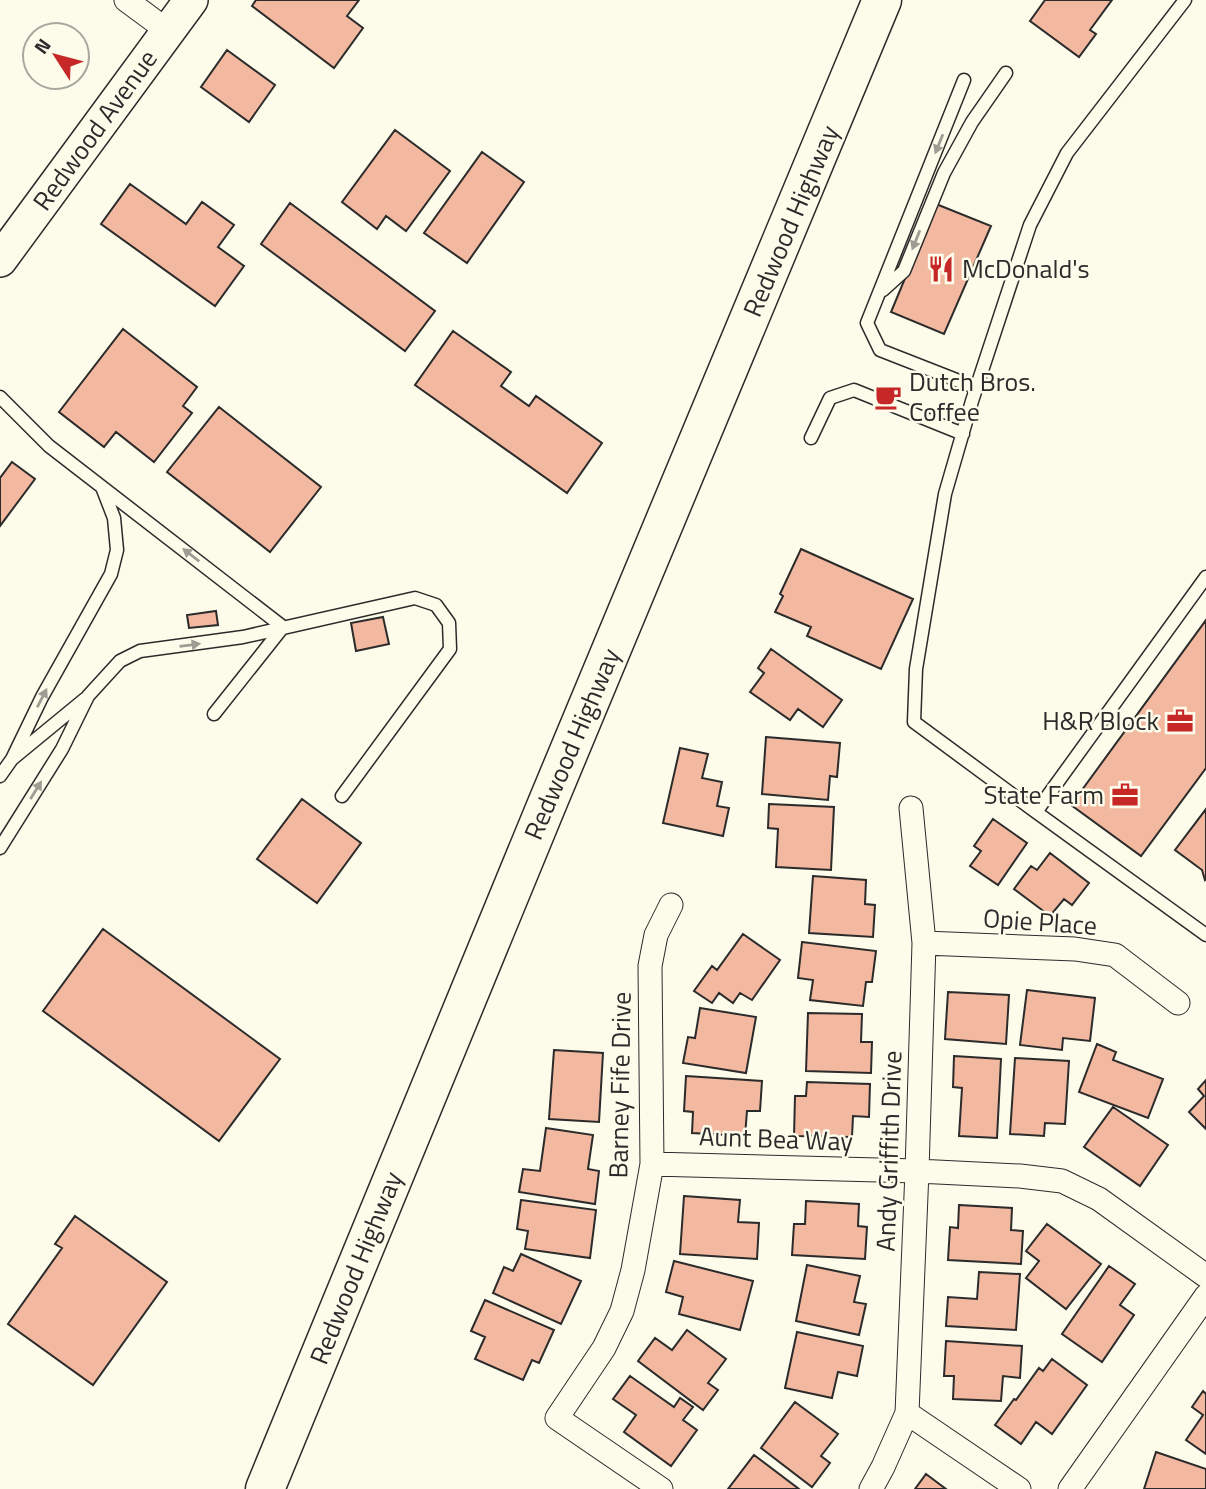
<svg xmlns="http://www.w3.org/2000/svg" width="1206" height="1489" viewBox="0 0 1206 1489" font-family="'Titillium Web',sans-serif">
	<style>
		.building { fill: #f2b8a0; stroke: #2b2b2b; stroke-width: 2 }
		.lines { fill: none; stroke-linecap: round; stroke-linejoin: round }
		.lane-casing { stroke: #2b2b2b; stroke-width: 15 }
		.street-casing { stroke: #2b2b2b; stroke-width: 25 }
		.secondary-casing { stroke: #2b2b2b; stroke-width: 36 }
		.highway-casing { stroke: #2b2b2b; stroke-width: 41 }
		.lane { stroke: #fdfbea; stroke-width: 12 }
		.street { stroke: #fdfbea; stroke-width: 23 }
		.secondary { stroke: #fdfbea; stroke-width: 33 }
		.highway { stroke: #fdfbea; stroke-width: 38 }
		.oneway { fill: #9e9d94 }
		.labels { text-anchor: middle; stroke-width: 5; stroke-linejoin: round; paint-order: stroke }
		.street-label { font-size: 26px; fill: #2b2b2b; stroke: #fdfbea }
		.poi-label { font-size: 26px; fill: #2b2b2b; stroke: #fdfbea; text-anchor: start }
	</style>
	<rect width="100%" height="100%" fill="#fdfbea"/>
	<!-- building -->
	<path class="building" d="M256,0H359L347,16L363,28L334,68L252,6Z
		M1045,0H1112L1090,30L1096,34L1079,57L1030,21Z
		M227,50L275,85L249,122L201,87Z
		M395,130L450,171L406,231L386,216L377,229L342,202Z
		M482,152L524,182L467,263L424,233Z
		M130,184L186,224L202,202L234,225L218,247L244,266L215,306L101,224Z
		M290,203L435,311L405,351L261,244Z
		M936,204L991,226L944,334L891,312Z
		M123,329L197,387L183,406L192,413L154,462L116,432L104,447L59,412Z
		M453,331L511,372L501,386L529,406L536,396L602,443L567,493L415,385Z
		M219,407L321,487L270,552L167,472Z
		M12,462L35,479L0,526V478Z
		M801,549L913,599L881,669L807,636L811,627L775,612L783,596L780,594Z
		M216,611L218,625L189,628L187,615Z
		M383,617L389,644L356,651L351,623Z
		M1206,620V768L1141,856L1071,805Z
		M771,649L842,700L823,727L798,709L790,720L750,692L764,673L758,668Z
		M766,737L840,743L837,777L830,776L828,800L762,794Z
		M680,748L708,754L702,778L722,782L717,806L729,808L723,836L663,823Z
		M302,799L361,843L317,903L257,859Z
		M769,804L834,807L831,870L776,867L778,829L768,828Z
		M1206,809V879L1205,880L1202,870L1175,850Z
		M993,819L1027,843L998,885L970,866L981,851L974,846Z
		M1050,853L1089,883L1072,905L1064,899L1050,916L1014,889L1031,866L1037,870Z
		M813,876L866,880L865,904L875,905L873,937L809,933Z
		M103,929L280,1059L219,1141L43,1011Z
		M743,934L780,960L752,1000L740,993L733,1003L719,993L712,1003L694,991L712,966L717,970Z
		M802,942L876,951L872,982H866L863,1006L810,1000L813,980L798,978Z
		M1027,990L1095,998L1090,1041L1063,1038L1062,1050L1020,1045Z
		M948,992L1009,995L1006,1044L945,1039Z
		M700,1008L756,1017L746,1073L683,1063L688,1037L695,1038Z
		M808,1013L862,1014L861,1042H872L871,1073L806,1071Z
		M1097,1044L1116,1052L1113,1060L1163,1079L1148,1118L1079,1092Z
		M554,1050L603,1053L599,1122L549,1119Z
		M954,1056L1001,1059L997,1138L959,1136L962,1088L953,1087Z
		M1015,1058L1069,1061L1065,1124L1045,1123L1044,1136L1010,1134Z
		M686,1076L762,1081L760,1111H747L745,1136L692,1133L693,1112L684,1111Z
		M1206,1080V1129L1189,1112L1204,1096L1198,1089Z
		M807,1082L870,1084L869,1117L853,1116L852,1137L794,1136L795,1096H806Z
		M1113,1107L1168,1145L1140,1186L1084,1147Z
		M546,1128L593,1135L588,1169L599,1171L595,1204L519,1192L523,1169L540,1171Z
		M684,1196L740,1200L738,1222L759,1223L757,1259L680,1254Z
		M521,1200L596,1210L590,1258L525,1249L528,1231L517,1229Z
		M806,1201L859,1204L858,1226L867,1227L865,1259L792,1255L794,1224H805Z
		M959,1205L1012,1208L1011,1230L1023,1231L1021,1264L948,1260L950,1227L958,1228Z
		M75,1216L167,1282L93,1385L8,1324L62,1248L55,1244Z
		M1047,1224L1101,1264L1066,1309L1026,1278L1039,1261L1026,1251Z
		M521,1254L581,1281L561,1324L493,1293L504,1267L513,1271Z
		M674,1261L753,1281L740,1330L679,1314L683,1297L666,1292Z
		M807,1265L860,1276L854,1302L866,1304L859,1335L796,1321Z
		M1109,1266L1135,1284L1120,1305L1134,1315L1102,1362L1062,1334Z
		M979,1272L1020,1274L1016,1330L946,1326L948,1297L977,1299Z
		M485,1300L554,1330L539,1363L532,1360L523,1380L475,1359L485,1337L471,1331Z
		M687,1330L726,1359L708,1383L718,1390L703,1410L638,1361L655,1338L672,1350Z
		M797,1332L863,1346L857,1376L838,1372L832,1398L785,1388Z
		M946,1341L1022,1346L1020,1378L1003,1376L1001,1401L953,1399L954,1376H944Z
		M1052,1359L1087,1385L1052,1434L1036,1422L1021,1444L995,1425L1014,1399L1016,1400L1039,1368L1043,1371Z
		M630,1376L674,1407L680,1398L693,1407L683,1420L697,1430L671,1466L624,1432L636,1415L613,1399Z
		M1203,1391L1206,1394V1454L1186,1440L1203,1415L1192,1407Z
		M795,1402L838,1434L821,1456L830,1463L812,1487L761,1448Z
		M1156,1452L1206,1469V1489H1144Z
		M754,1455L799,1489H728Z
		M926,1474L946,1489H915Z"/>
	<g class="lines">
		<!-- lane casing -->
		<g class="lane-casing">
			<path id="lane" d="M1185,0L1067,153L1030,225L972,401L945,494L916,669L914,722L1036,812L1206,577
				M964,80L867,323L880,350L977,388
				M883,290L904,271L944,173L972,122L1006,73
				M0,397L49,446L283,627
				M811,438L830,398L854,390L963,434
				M214,714L283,627
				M12,759L42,697L111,574L117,550L114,518L102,487
				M0,776L12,759L85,699
				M1036,812L1206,935
				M0,848L62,749L88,696L120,661L140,651L243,637L415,598L436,605L449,623L450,649L342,796"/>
		</g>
		<!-- street casing -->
		<g class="street-casing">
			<path id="street" d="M126,0L168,31
				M924,943L1075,949L1115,955L1178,1003
				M652,1164L917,1171L1020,1176L1062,1181L1099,1199L1206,1276
				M907,1413L1019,1489
				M661,1489L557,1418L604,1348L622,1311L633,1270L652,1164L650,966L656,935L671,905
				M871,1489L883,1467L907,1413L917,1171L924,943L911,808
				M1070,1489L1206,1296"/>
		</g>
		<!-- secondary casing -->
		<g class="secondary-casing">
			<path id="secondary" d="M0,260L191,0"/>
		</g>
		<!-- highway casing -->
		<g class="highway-casing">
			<path id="highway" d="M265,1489L547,804L882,0"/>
		</g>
		<!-- lane -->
		<use href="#lane" class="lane"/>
		<!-- street -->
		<use href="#street" class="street"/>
		<!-- secondary -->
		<use href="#secondary" class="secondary"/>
		<!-- highway -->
		<use href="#highway" class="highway"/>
	</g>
	<!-- one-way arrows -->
	<defs><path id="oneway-solid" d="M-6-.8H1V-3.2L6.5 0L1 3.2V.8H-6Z" transform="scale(1.75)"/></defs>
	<g class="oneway">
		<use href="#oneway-solid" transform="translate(939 144) rotate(112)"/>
		<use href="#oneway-solid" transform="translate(916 240) rotate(112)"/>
		<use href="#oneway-solid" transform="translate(191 555) rotate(-142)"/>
		<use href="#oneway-solid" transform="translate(190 645) rotate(-7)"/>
		<use href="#oneway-solid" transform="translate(42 698) rotate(-63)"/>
		<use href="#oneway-solid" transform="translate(36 790) rotate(-58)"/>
	</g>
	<!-- icons -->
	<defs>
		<g id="restaurant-bare" transform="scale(2.1)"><path d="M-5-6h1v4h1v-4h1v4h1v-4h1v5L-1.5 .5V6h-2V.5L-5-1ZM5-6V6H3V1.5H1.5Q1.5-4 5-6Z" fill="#c62828" stroke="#fdfbea" stroke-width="2.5" paint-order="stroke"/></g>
		<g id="cafe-bare" transform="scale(2.1)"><path d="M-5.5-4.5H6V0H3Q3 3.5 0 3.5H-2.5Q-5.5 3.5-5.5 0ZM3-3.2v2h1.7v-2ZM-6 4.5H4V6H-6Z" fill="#c62828" stroke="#fdfbea" stroke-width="2.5" paint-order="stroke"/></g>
		<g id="office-bare" transform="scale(2.1)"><path d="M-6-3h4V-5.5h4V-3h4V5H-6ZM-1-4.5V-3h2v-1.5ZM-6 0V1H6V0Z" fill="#c62828" stroke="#fdfbea" stroke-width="2.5" paint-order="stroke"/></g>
	</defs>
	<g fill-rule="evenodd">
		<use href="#restaurant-bare" x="941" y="269"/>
		<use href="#cafe-bare" x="888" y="397"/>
		<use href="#office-bare" x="1180" y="721"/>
		<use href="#office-bare" x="1125" y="795"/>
	</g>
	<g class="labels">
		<!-- street labels -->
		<g class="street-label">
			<text transform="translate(95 130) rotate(-54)" y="9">Redwood Avenue</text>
			<text transform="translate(791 221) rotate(-67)" y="9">Redwood Highway</text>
			<text transform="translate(572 744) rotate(-67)" y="9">Redwood Highway</text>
			<text transform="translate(1040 922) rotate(4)" y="9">Opie Place</text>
			<text transform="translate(620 1085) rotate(-89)" y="9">Barney Fife Drive</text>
			<text transform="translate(776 1139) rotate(2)" y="9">Aunt Bea Way</text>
			<text transform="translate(889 1151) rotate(-88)" y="9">Andy Griffith Drive</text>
			<text transform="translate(356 1268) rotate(-68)" y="9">Redwood Highway</text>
		</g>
		<!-- poi labels -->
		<g class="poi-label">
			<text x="962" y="278">McDonald's</text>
			<text x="909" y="391">Dutch Bros.<tspan x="909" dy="30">Coffee</tspan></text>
			<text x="1159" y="730" text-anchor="end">H&amp;R Block</text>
			<text x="1104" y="804" text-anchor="end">State Farm</text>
		</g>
	</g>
	<!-- north arrow -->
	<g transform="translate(56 56) rotate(306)"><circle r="33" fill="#fdfbea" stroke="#a9a89e" stroke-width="2"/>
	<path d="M0-5L12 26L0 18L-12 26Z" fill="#c62828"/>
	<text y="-10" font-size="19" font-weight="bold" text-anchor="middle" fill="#2b2b2b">N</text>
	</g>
</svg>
